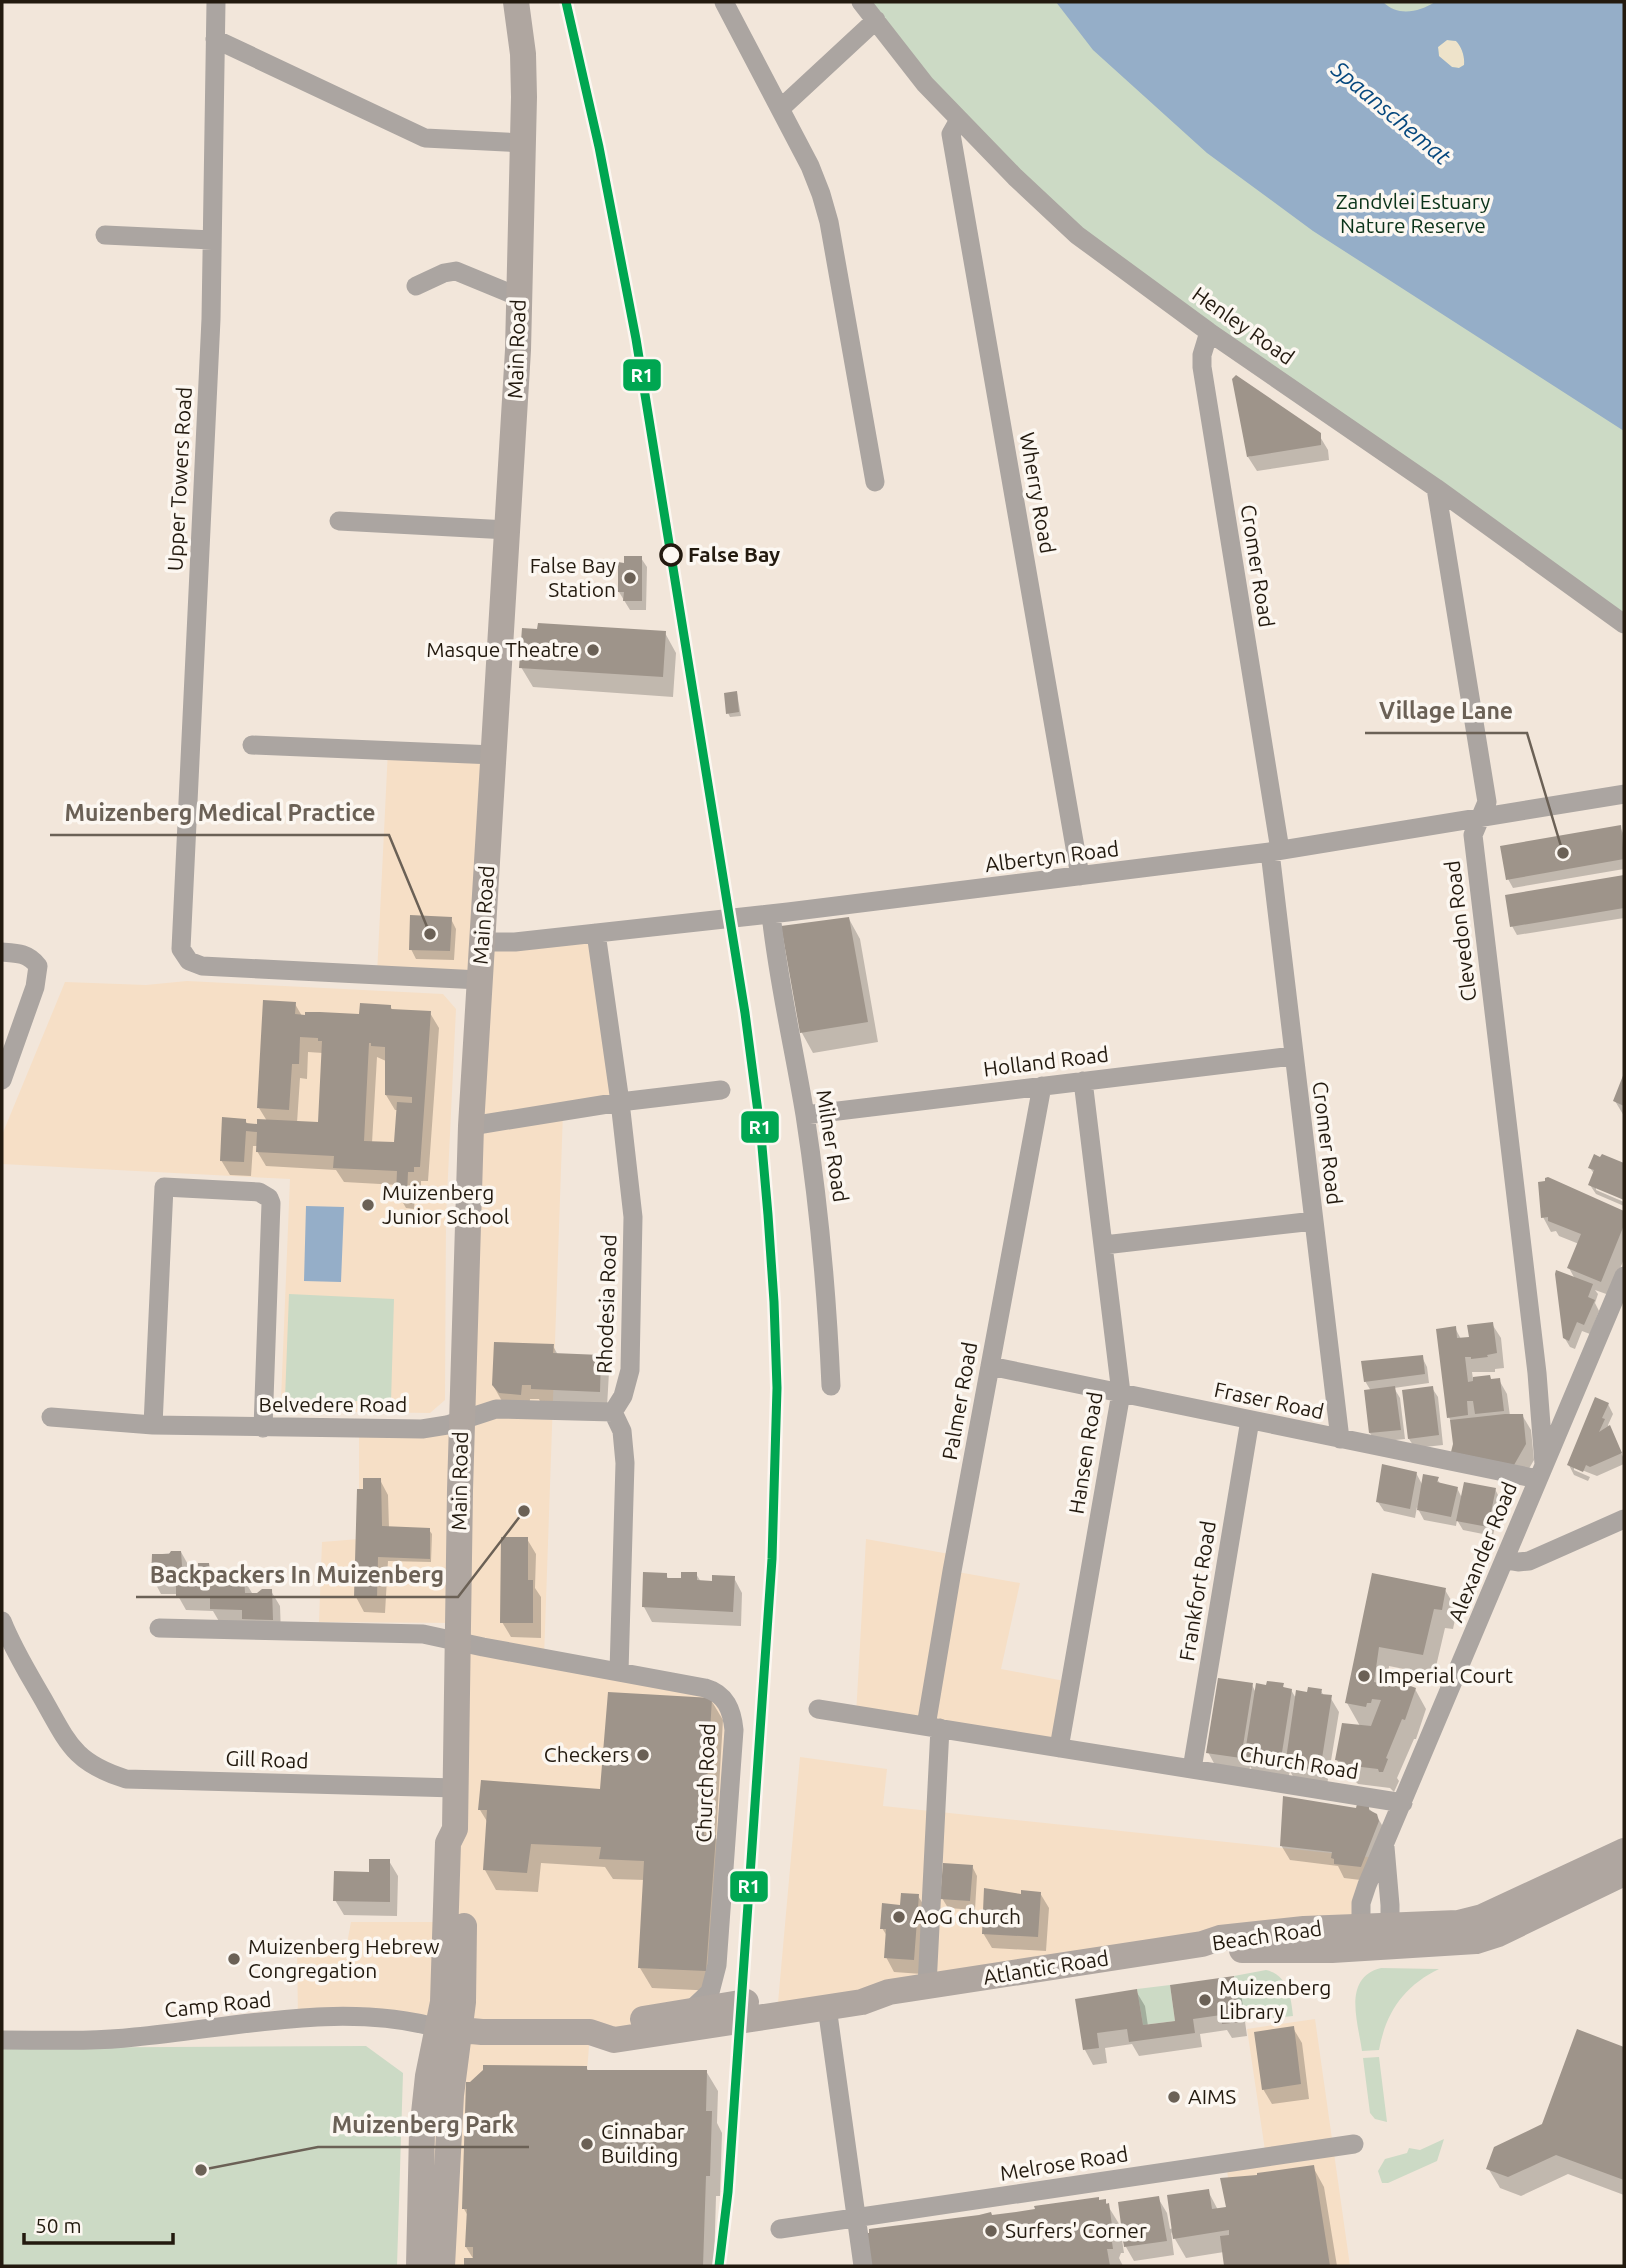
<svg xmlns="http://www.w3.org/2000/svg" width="1626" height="2268" viewBox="0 0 1626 2268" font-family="Ubuntu,sans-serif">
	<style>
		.built { fill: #f6dfc6 }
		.green { fill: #ccdac5 }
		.sand { fill: #eee3ca }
		.water { fill: #95aec8; fill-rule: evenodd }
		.shadow { fill: #0003; fill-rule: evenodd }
		.building { fill: #9e948a; fill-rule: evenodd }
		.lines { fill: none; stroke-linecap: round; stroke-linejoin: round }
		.minor { stroke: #aba5a1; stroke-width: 19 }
		.major { stroke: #afa6a0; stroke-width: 26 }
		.rail-1-casing { stroke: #fcf7f1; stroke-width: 14 }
		.rail-1 { stroke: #00a651; stroke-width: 9 }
		.stop-dot { fill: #fcf7f1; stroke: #231a0f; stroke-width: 3.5 }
		.poi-dot { fill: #6b6156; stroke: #fcf7f1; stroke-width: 2.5 }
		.labels { text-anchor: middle; stroke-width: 7; stroke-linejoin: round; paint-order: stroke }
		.park-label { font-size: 21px; fill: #093218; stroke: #fcf7f1 }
		.street-label { font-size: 21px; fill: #231a0f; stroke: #fcf7f1 }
		.stop-label { font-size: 21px; font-weight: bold; fill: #231a0f; stroke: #fcf7f1; text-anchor: start }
		.poi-label { font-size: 21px; fill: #231a0f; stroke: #fcf7f1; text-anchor: start }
		.water-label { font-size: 23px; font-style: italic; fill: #06487e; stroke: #fcf7f1 }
		.leader { fill: none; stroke: #6b6156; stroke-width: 2.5 }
		.callout-dot { fill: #6b6156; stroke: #fcf7f1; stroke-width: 2.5 }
		.callout-label { font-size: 23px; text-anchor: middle; font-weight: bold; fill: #6b6156; stroke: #fcf7f1; stroke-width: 7; stroke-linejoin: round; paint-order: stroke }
		.line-badge { stroke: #fcf7f1; stroke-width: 2.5 }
		.badge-label { font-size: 19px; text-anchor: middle; font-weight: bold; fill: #fff }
	</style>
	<rect width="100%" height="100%" fill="#f2e6da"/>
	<!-- built -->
	<path class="built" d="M388,750L494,755L483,942L596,933L620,1102L563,1112L544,1658L726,1702L719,1953L692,2029L590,2033L572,2266H419L438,2028L298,2019L297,1947L346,1949L351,1922H447L459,1623L319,1622L322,1542L359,1539V1427L462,1418L480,981L377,975Z
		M187,981L443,994L456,1009L446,1217L445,1400L430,1413L294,1411L281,1400L290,1179L2,1164V1135L65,982L146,985Z
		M866,1539L955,1555L952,1571L1020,1583L1001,1669L1070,1682L1059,1748L856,1715Z
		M800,1757L887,1769L883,1806L1378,1858L1361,1927L777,2014Z
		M1315,2019L1350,2266H1240L1226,2163L1266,2157L1247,2029Z"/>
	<!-- green -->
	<path class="green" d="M861,2H1624V624L1077,235Z
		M289,1294L394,1299L391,1402L285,1399Z
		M1381,1968L1439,1969C1404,1986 1386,2012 1379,2050L1362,2051C1358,2022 1342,1978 1381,1968Z
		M1266,1970C1288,1975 1291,1996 1293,2016L1240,2022L1234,1976Z
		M1170,1985L1175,2021L1143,2025L1137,1989Z
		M366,2046L403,2073L397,2266H2V2048Z
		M1379,2057L1387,2122L1375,2119L1370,2113L1363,2058Z
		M1444,2139L1437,2161L1388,2183H1382L1378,2171L1385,2159L1407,2153L1409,2148L1420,2150Z"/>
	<!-- sand -->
	<path class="sand" d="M1447,40L1456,41C1462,47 1465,57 1464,65L1459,68L1452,67L1439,57L1438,47Z"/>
	<!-- water -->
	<path class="water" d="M1056,2H1383C1398,17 1419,12 1435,2H1624V431L1313,231L1207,153L1093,50ZM1447,40L1456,41C1462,47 1465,57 1464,65L1459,68L1452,67L1439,56L1438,47Z
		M306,1206L344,1207L341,1282L304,1281Z"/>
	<!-- shadow -->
	<path class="shadow" d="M1319,435L1328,450L1329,460L1257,471L1248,457Z
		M641,558L647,567L646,610H630L619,592L626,565Z
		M665,633L676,653L673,697L533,687L521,667Z
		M737,693L741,716L730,717L728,713Z
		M1620,827L1624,835V869L1513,888L1508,879Z
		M1624,877V918L1517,935L1512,926L1507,896Z
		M451,919L456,929L454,960L416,959L411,949Z
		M849,919L860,939L878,1042L813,1053L802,1033L783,927Z
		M295,1004L302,1016H361L390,1006L393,1011L430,1013L439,1028L428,1181H421V1187L416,1186L414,1209L406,1208L398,1194V1185L344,1182L336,1170L266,1166L257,1151L258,1146H253L251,1176L230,1175L221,1160L245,1120L248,1125L259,1126L267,1121L259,1108ZM308,1052L323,1053L319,1124L297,1123L300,1078L307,1079ZM377,1057L386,1061V1095L395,1110H398L396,1144L372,1143Z
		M1624,1078V1116L1615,1101Z
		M1603,1156L1624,1165V1198L1596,1186V1190L1624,1202V1206L1596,1194L1590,1185L1595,1175L1590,1168Z
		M1602,1204L1624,1213V1259L1609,1295L1595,1290L1598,1294L1595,1303L1599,1311L1590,1334L1582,1331L1575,1349L1570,1347L1564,1337L1575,1279L1569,1268L1579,1244L1559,1236L1556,1231L1551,1232L1543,1217Z
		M1492,1324L1501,1338L1504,1368L1495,1369V1372H1472L1473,1379L1499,1380L1507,1394L1510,1416L1522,1415L1531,1430L1534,1460L1523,1479L1455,1444L1452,1424L1449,1417L1455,1328L1461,1339L1471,1338Z
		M553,1346L558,1355L600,1357L609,1372L607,1407L541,1404L539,1399H530L529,1410L503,1403L494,1387Z
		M1422,1357L1427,1367L1429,1383L1394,1388L1400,1398L1405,1439L1376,1442L1370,1433L1365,1392L1371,1391L1365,1381Z
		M1432,1388L1438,1397L1443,1445L1415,1448L1409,1439Z
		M1608,1404L1613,1414L1608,1425L1624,1459V1464L1597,1476L1574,1467V1470L1590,1477L1588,1481L1574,1475L1569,1465Z
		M1416,1473L1423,1486L1437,1479L1441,1485L1457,1488L1462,1498L1495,1489L1500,1499L1493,1536L1463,1530L1457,1520L1456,1526L1424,1520L1417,1507L1415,1518L1384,1511L1378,1502Z
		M380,1480L388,1495L389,1528L429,1530L432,1534L431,1562L388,1561L385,1613L364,1612L356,1597L365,1491Z
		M527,1539L536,1554L535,1588L541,1597V1638L511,1637L502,1622Z
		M181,1552L190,1568L200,1569L208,1565L218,1581L243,1578L252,1593L258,1595L271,1591L280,1606L281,1634L220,1623L213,1611L186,1610L177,1594H161L153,1579V1555Z
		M696,1574L701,1582L714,1583L734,1578L742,1593L741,1626L652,1622L644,1607L666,1575L669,1580H683Z
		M1373,1576L1445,1590L1457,1610L1453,1629L1445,1628L1434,1675L1389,1666L1387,1687L1415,1689L1426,1709L1416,1739H1414L1397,1778L1399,1781L1394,1792L1390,1788L1358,1784L1356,1782L1348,1780L1337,1760L1360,1726L1347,1703Z
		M1252,1685L1256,1693L1268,1687L1282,1685L1285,1689L1291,1690L1297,1700L1309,1694L1321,1691L1324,1696L1330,1697L1339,1712L1327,1785L1295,1780L1290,1771L1288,1779L1254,1774L1250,1766L1249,1772L1216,1767L1208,1752Z
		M711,1700L723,1720L716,1838L726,1857L717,1991L652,1988L640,1968L645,1880L613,1879L605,1867L541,1863L538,1892L496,1890L485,1870L488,1823L480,1810L602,1791Z
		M1368,1808L1376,1815L1385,1830L1369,1881L1344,1878L1338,1866L1290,1860L1281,1845L1358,1810Z
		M389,1861L398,1876L397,1916L344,1915L335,1900Z
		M972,1866L977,1876L975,1910L948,1908L942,1898Z
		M1040,1893L1049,1908L1046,1951L992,1948L983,1933Z
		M918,1896L927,1910L922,1974L894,1972L886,1957L887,1936L882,1928L901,1906Z
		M1233,1978L1241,1992L1247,2036L1232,2038L1227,2030L1200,2034L1202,2047L1139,2056L1132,2044L1105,2048L1107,2063L1093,2065L1085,2050L1077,2000L1136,1991L1145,2006L1148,2026L1177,2022Z
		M1293,2028L1302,2043L1309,2099L1272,2104L1263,2089Z
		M1578,2031L1624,2048V2195L1568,2174L1521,2196L1500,2188L1488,2168L1543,2126Z
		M586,2067L589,2072L706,2071L718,2091L717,2123L722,2133L720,2196H716L714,2266H466V2260H474L466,2247L468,2216L464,2209Z
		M1313,2167L1324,2187L1337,2266H1226L1224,2252L1186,2258L1171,2232L1174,2255L1134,2261L1122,2240L1124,2253H1121L1119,2258L1123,2266H872L867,2234L1105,2201L1124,2232L1158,2198L1167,2213L1170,2229L1173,2228L1208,2191L1218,2210L1228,2209L1259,2176Z"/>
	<!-- building -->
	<path class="building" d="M1236,375L1321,433V445L1247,457L1232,379Z
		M624,556H642V601H623L624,592H618V562L624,563Z
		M538,623L666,631L663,677L519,668L522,628L537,629Z
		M737,691L739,712L726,714L724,693Z
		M1621,825L1624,859L1506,880L1500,846Z
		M1624,875V908L1510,927L1505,895Z
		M410,915L452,917L450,951L409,950Z
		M849,917L868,1022L800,1033L781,926Z
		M263,1000L296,1002L295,1014L305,1015V1012H320L359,1014L360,1003L391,1005V1009L431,1011L420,1167H414V1172H408L407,1195L396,1194L397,1171L333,1168L334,1156L256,1152L257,1132L246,1131L244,1162L220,1161L222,1117L246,1119V1123L257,1124V1119L318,1122L322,1041H318V1038L300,1037L299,1064H292L289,1110L257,1108ZM369,1043H371V1046L385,1047V1095L412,1097V1103L397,1102L394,1142L364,1141Z
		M1624,1073V1106L1613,1101Z
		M1594,1154L1600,1157L1602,1154L1624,1163V1200L1588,1185L1594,1170L1588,1168Z
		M1548,1177L1624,1211V1225L1601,1282L1567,1268L1581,1234L1548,1221V1217L1541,1218L1538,1182L1545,1181V1178Z
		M1556,1270L1593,1284L1588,1297L1595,1300L1584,1325L1577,1322L1569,1341L1563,1338L1555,1274Z
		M1493,1322L1497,1353L1487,1355L1488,1357L1471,1359V1357H1465L1468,1382L1473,1381V1377L1490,1375L1491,1379L1500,1378L1504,1411L1475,1414L1473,1401H1467L1468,1415L1447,1418L1436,1329L1456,1326L1457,1338L1469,1337L1467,1325Z
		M494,1342L554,1344L553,1353L601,1355L600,1392L531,1389V1385H522L521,1395L499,1393L492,1385Z
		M1423,1355L1425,1374L1364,1382L1361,1361Z
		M1395,1386L1401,1430L1369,1433L1364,1390Z
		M1433,1386L1439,1435L1408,1439L1402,1390Z
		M1595,1397L1609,1403L1602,1418L1605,1419L1599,1432L1610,1425L1622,1453L1590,1467L1586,1465L1583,1472L1567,1465Z
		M1505,1414H1523L1526,1444L1514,1465L1451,1452L1453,1444L1450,1420Z
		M1382,1464L1417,1472L1410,1509L1376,1502Z
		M1423,1474L1439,1477L1437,1482L1458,1487L1451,1517L1417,1510Z
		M363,1478H381L382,1526L430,1528V1559L378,1557L377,1598H354L357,1489H363Z
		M1464,1482L1496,1488L1488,1527L1456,1521Z
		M501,1537H528V1580H533V1623H500Z
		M171,1551H181L182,1566L198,1567V1563H209L211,1579H233V1576H244L245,1593H257L262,1589H272L273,1620L242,1619V1610L210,1609V1596H176V1583H170V1580L151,1579L152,1554H169Z
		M643,1572L667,1573V1578H681V1572H697V1580L712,1581V1575L735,1576L733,1612L642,1607Z
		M1372,1573L1446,1588L1442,1610L1434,1609L1423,1655L1379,1647L1374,1682L1393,1686L1394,1680L1416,1688L1405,1720L1402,1719L1386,1758L1388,1759L1383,1772H1379L1378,1769L1345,1765V1762L1335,1760L1342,1723L1371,1726L1381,1700L1372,1699L1371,1703H1367L1366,1707L1345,1703Z
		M1218,1678L1253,1683L1241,1758L1206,1753Z
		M1267,1681L1284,1683L1283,1687L1292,1689L1280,1765L1244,1759L1256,1683L1266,1685Z
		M1308,1687L1322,1689L1321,1694L1332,1695L1320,1771L1285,1766L1296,1690L1307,1692Z
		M608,1692L712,1698L704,1835H716L706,1971L638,1968L644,1861L599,1859L601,1847L531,1844L527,1873L483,1870L487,1810H478L481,1780L600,1789Z
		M1283,1796L1356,1808L1357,1804L1369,1806V1810L1377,1814L1379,1821L1361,1867L1334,1864V1859L1331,1858L1332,1852L1280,1846Z
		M369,1859H390V1902L333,1901L334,1871L369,1872Z
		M943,1863L973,1865L970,1901L940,1899Z
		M984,1888L1021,1894V1890L1041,1892L1038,1937L982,1934Z
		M901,1893L919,1894L914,1960L884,1958L886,1929H880L882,1903L900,1905Z
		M1234,1976L1240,2022L1222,2024L1221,2015L1193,2019L1195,2033L1129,2042L1127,2029L1097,2033L1099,2048L1083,2050L1075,1999L1137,1989L1143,2025L1175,2021L1170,1985Z
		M1294,2026L1301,2084L1262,2090L1254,2032Z
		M1577,2029L1624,2047V2180L1556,2155L1508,2177L1486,2169L1494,2147L1542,2124Z
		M483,2065L587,2066V2070H707L706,2111H712L710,2176H706L703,2266H464V2258H473V2247H465L467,2209H462L466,2082H470L483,2070Z
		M1314,2165L1330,2266H1224L1220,2236L1229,2235V2230L1173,2239L1167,2195L1209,2189L1212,2209L1226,2207L1220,2178L1257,2175V2173Z
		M1159,2196L1167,2241L1124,2247L1118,2202Z
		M1099,2197V2200L1106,2199V2204L1109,2203L1113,2233L1110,2234L1111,2238L1107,2239L1108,2242H1112L1113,2249H1107L1110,2266H872L865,2233H869V2229L979,2215L991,2212L992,2215L1016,2212L1035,2209L1034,2206Z"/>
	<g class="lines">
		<!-- minor -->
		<path class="minor" d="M216,2L211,319L181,949L189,961L202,966L480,980
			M724,2L810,166L821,194L829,222L875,482
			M861,2L925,84L1015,177L1077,235L1209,332L1436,488L1624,624
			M215,39L425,138L524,143
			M780,109L876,20
			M959,120L951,134L1080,876
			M105,235L212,240
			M416,286L444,273L456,271L519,297
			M1209,332L1202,355V367L1280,850
			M1436,488L1487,802L1473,835L1537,1373L1544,1464
			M339,521L508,530
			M252,745L494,755
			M1270,852L1340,1439
			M771,914C778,981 794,1048 805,1115C819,1205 827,1294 831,1386
			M596,933L620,1102L633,1217L630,1370L623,1396L613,1412
			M483,942H515L788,912L1270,852L1624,794
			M2,952C17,953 28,953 38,966L35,987L2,1080
			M805,1115L1293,1056
			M471,1126L620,1102L721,1090
			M1104,1245L1314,1221
			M990,1366L1538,1479
			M613,1412L622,1431L625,1463L619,1672
			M51,1417L153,1425L422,1429L447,1425L496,1409L613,1412
			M153,1425L164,1187L259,1192L269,1198L271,1203L263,1428
			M1506,1560L1518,1562L1529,1561L1624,1519
			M2,1621C13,1649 28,1673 43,1699C68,1743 74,1763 126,1779L456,1788
			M159,1628L423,1634L483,1647L705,1688C726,1694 732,1710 734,1730L717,1965L710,1992L692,2009
			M818,1709L1403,1803
			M926,1726L952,1571L1042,1086
			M1059,1748L1121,1393L1083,1081
			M1192,1769L1250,1420
			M1385,1847L1390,1905V1939
			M1361,1939V1903L1367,1885L1624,1276
			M927,1986L940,1728
			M827,2007L863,2266
			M2,2040C46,2040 91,2042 135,2037C233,2028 342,2001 438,2028
			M780,2229L1354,2144"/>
		<!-- major -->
		<path class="major" d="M1242,1950H1332L1476,1941L1498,1934L1624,1873
			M643,2019L746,2002
			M438,2028L482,2032H590L614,2040L862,2002L889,1992L1202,1944L1220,1938L1304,1929L1458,1923L1482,1917L1624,1851
			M419,2266L422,2132L428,2076L443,2002L448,1843L455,1829L460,1490L471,1126L518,350L524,97L523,54L516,2
			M442,2266L451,2095L463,2002L464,1926"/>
		<!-- rail-1 casing -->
		<g class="rail-1-casing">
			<path id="rail-1" d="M566,2L599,147L636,339L745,1013L761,1135L768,1215L774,1302L777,1388L772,1559L728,2192L719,2266"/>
		</g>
		<!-- rail-1 -->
		<use href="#rail-1" class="rail-1"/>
	</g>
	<!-- markers -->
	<circle class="stop-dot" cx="671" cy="555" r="10"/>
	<g class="poi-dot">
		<circle cx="630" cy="578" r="7"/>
		<circle cx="593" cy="650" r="7"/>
		<circle cx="368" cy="1205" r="7"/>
		<circle cx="1364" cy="1676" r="7"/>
		<circle cx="643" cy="1755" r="7"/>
		<circle cx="899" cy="1917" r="7"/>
		<circle cx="234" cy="1959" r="7"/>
		<circle cx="1205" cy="2000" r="7"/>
		<circle cx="1174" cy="2097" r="7"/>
		<circle cx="587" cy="2144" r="7"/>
		<circle cx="991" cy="2231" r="7"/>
	</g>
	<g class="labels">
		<!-- park labels -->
		<g class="park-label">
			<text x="1413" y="209">Zandvlei Estuary<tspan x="1413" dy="24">Nature Reserve</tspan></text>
		</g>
		<!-- street labels -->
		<g class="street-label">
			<text transform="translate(1243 326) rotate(35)" y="7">Henley Road</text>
			<text transform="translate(517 349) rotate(-88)" y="7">Main Road</text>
			<text transform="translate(180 479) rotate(-87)" y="7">Upper Towers Road</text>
			<text transform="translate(1037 493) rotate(80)" y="7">Wherry Road</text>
			<text transform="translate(1257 566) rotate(81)" y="7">Cromer Road</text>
			<text transform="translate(1052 857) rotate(-7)" y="7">Albertyn Road</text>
			<text transform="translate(484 915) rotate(-86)" y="7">Main Road</text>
			<text transform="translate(1461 931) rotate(-97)" y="7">Clevedon Road</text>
			<text transform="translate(1046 1062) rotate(-7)" y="7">Holland Road</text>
			<text transform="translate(1327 1143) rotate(83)" y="7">Cromer Road</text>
			<text transform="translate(832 1146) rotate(81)" y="7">Milner Road</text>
			<text transform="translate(607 1304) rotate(-88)" y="7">Rhodesia Road</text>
			<text transform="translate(960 1401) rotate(-80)" y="7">Palmer Road</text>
			<text transform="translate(1269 1401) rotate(12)" y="7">Fraser Road</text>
			<text x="333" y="1412">Belvedere Road</text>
			<text transform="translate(1086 1453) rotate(-81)" y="7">Hansen Road</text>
			<text transform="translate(460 1481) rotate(-89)" y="7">Main Road</text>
			<text transform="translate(1483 1552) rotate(-68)" y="7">Alexander Road</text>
			<text transform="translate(1198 1591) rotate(-81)" y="7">Frankfort Road</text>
			<text transform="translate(267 1760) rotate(2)" y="7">Gill Road</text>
			<text transform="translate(1299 1763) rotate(9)" y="7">Church Road</text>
			<text transform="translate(706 1783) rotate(-88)" y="7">Church Road</text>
			<text transform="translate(1267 1936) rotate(-8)" y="7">Beach Road</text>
			<text transform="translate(1046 1968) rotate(-9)" y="7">Atlantic Road</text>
			<text transform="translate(218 2005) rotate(-6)" y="7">Camp Road</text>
			<text transform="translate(1064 2164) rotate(-9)" y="7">Melrose Road</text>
		</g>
		<!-- stop labels -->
		<g class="stop-label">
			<text x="688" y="562">False Bay</text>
		</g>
		<!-- poi labels -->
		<g class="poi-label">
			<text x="616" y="573" text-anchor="end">False Bay<tspan x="616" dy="24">Station</tspan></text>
			<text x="579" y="657" text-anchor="end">Masque Theatre</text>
			<text x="382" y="1200">Muizenberg<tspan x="382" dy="24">Junior School</tspan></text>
			<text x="1378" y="1683">Imperial Court</text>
			<text x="629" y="1762" text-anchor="end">Checkers</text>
			<text x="913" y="1924">AoG church</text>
			<text x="248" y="1954">Muizenberg Hebrew<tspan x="248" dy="24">Congregation</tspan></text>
			<text x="1219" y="1995">Muizenberg<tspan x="1219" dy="24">Library</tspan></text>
			<text x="1188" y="2104">AIMS</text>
			<text x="601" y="2139">Cinnabar<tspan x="601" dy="24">Building</tspan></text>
			<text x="1005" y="2238">Surfers' Corner</text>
		</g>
		<!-- water labels -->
		<g class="water-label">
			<text transform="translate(1391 113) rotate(40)" y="8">Spaanschemat</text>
		</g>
	</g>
	<!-- callouts -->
	<path class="leader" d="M1563 853L1527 733H1365M430 934L389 835H50M524 1511L458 1597H136M201 2170L318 2147H529"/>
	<g class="callout-dot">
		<circle cx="1563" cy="853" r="7"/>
		<circle cx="430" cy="934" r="7"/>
		<circle cx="524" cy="1511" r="7"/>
		<circle cx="201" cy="2170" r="7"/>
	</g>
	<g class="callout-label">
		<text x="1446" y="719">Village Lane</text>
		<text x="220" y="821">Muizenberg Medical Practice</text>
		<text x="297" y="1583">Backpackers In Muizenberg</text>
		<text x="423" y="2133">Muizenberg Park</text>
	</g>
	<g class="line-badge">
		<rect x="622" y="358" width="40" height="34" rx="7" fill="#00a651"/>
		<rect x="740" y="1110" width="40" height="34" rx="7" fill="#00a651"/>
		<rect x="729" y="1870" width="40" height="33" rx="7" fill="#00a651"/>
	</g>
	<g class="badge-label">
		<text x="642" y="382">R1</text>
		<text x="760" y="1134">R1</text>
		<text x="749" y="1893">R1</text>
	</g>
	<!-- border -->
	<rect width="1626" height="2268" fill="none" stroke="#231a0f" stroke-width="7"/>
	<!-- scale -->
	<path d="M24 2233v10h149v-10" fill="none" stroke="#231a0f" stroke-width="3.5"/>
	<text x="35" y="2233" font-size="21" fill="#231a0f" stroke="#fcf7f1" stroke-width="5" paint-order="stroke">50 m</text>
</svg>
